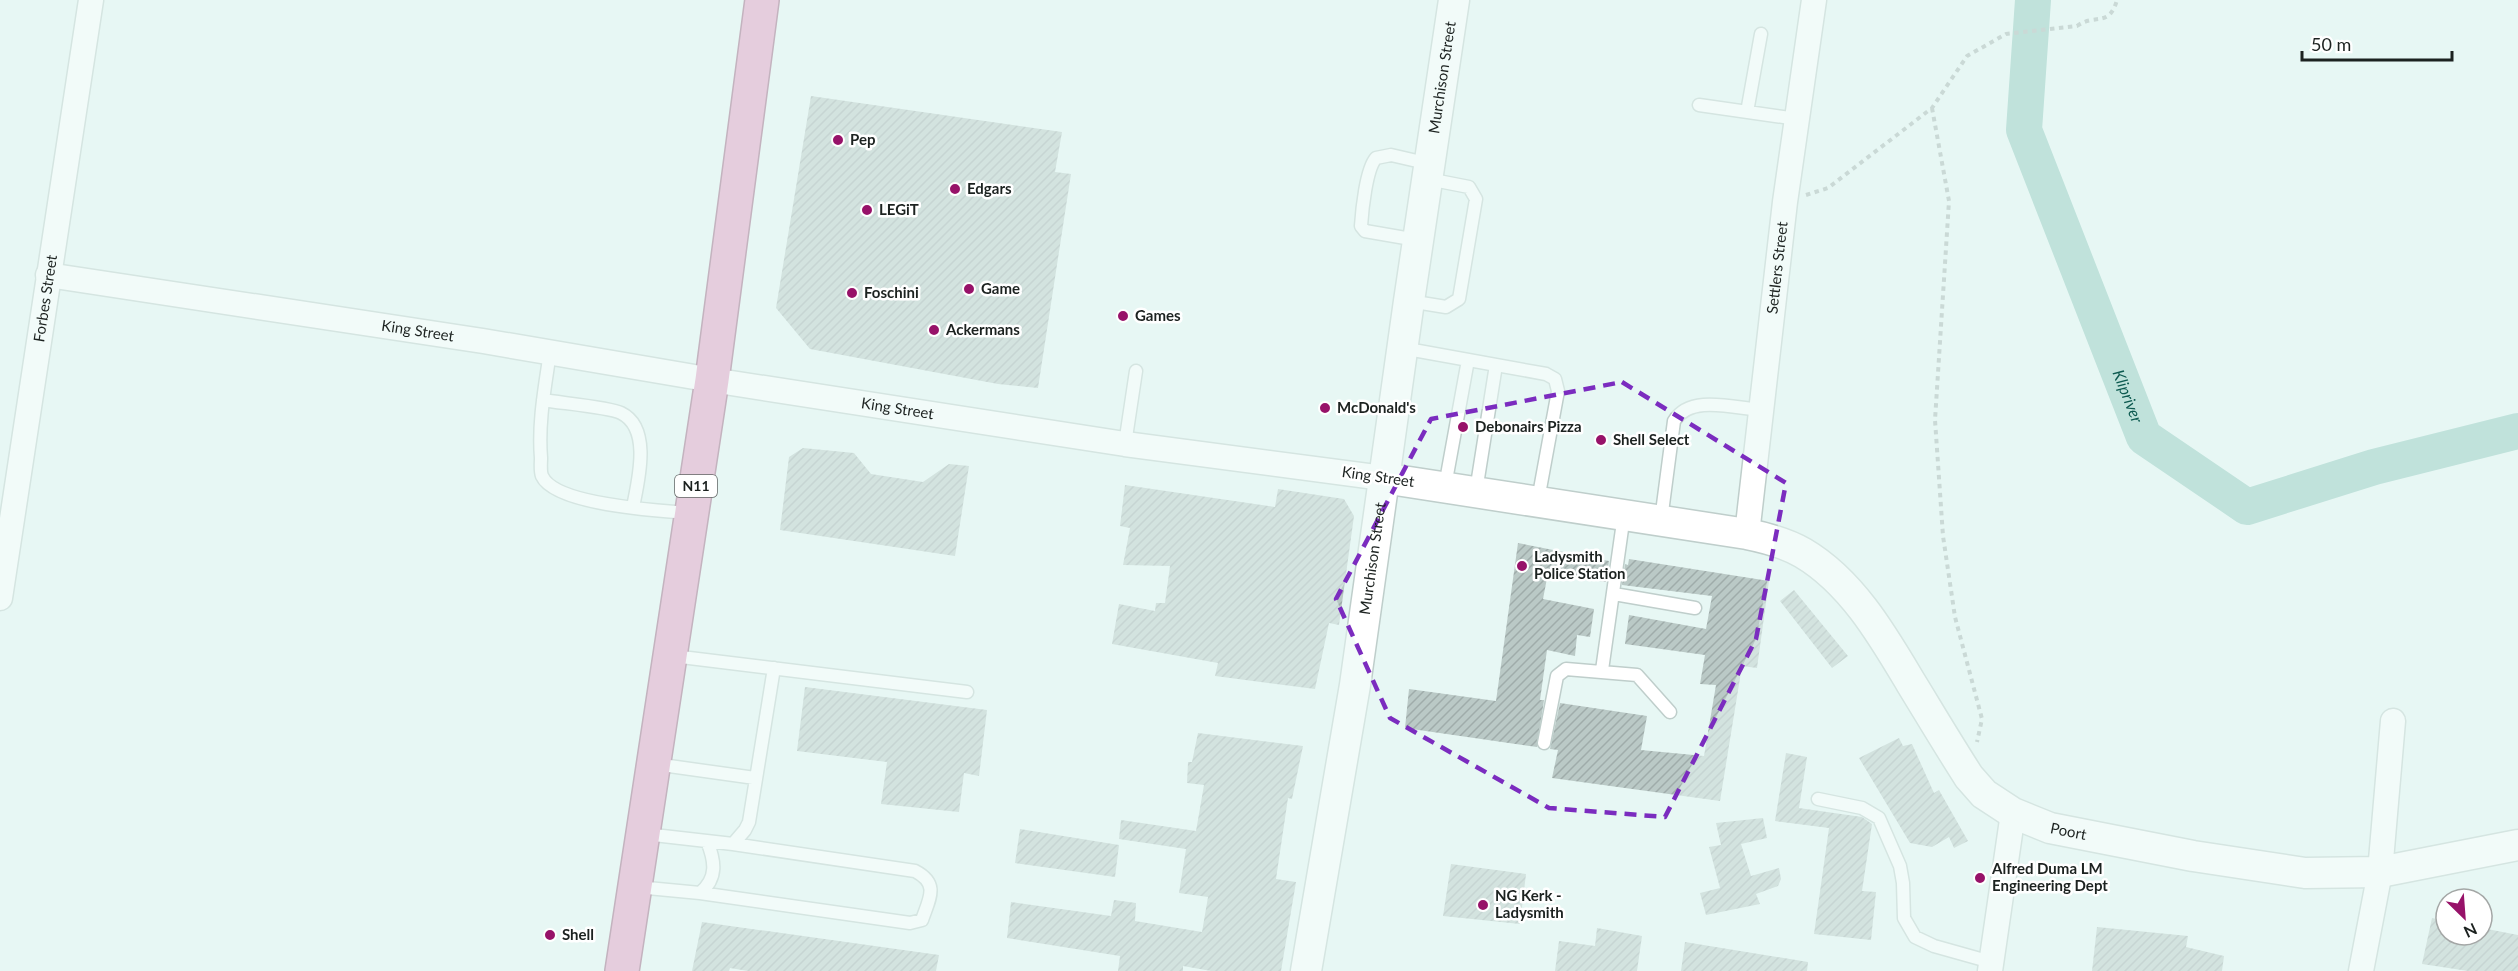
<svg xmlns="http://www.w3.org/2000/svg" width="2518" height="971" viewBox="0 0 2518 971" font-family="Lato,sans-serif">
	<style>
		.lines { fill: none; stroke-linecap: round; stroke-linejoin: round }
		.river { stroke: #90c7bd; stroke-width: 36 }
		.building { fill: url(#building-hatch) }
		.service-casing { stroke: #bfcecb; stroke-width: 15 }
		.minor-casing { stroke: #bfcecb; stroke-width: 27 }
		.tertiary-casing { stroke: #bfcecb; stroke-width: 33 }
		.trunk-casing { stroke: #985f7e; stroke-width: 36 }
		.path { stroke: #a7b4b1; stroke-width: 4; stroke-dasharray: 4.5 4.5; stroke-linecap: butt }
		.service { stroke: #fff; stroke-width: 12 }
		.minor { stroke: #fff; stroke-width: 24 }
		.tertiary { stroke: #fff; stroke-width: 30 }
		.trunk { stroke: #e29ac0; stroke-width: 33 }
		.marked { fill: none; stroke: #7b2cbf; stroke-width: 4.5; stroke-dasharray: 12 8; stroke-linejoin: round }
		.poi-dot { fill: #971269; stroke: #fff; stroke-width: 2 }
		.labels { text-anchor: middle; stroke-width: 5; stroke-linejoin: round; paint-order: stroke }
		.shield { fill: #fff; stroke: #606463; stroke-width: 1.5 }
		.shield-label { font-size: 14px; font-weight: bold; fill: #1c2220 }
		.street-label { font-size: 15px; fill: #1c2220; stroke: #fff }
		.poi-label { font-size: 15px; font-weight: bold; fill: #1c2220; stroke: #fff; text-anchor: start }
		.water-label { font-size: 16px; font-style: italic; fill: #0d5a50; stroke: #fff }
	</style>
	<defs>
		<pattern id="building-hatch" width="6" height="6" patternUnits="userSpaceOnUse" patternTransform="scale(1.5)"><rect width="6" height="6" fill="#bac9c6"/><path d="M-1 1l2-2M0 6l6-6M5 7l2-2" fill="none" stroke="#9facaa"/></pattern>
	</defs>
	<rect width="100%" height="100%" fill="#e7f7f4"/>
	<g class="lines">
		<!-- river -->
		<path class="river" id="s1" d="M2033,0L2024,130L2144,437L2247,507L2374,467L2518,431"/>
	</g>
	<!-- building -->
	<path class="building" d="M811,96L1062,132L1055,172L1071,174L1038,388L998,384L810,349L776,308Z
		M803,448L854,453L871,474L923,482L949,464L969,466L955,556L780,530L789,457Z
		M1125,485L1275,507L1278,489L1344,499L1354,516L1339,625L1329,623L1315,689L1215,676L1218,663L1112,644L1119,604L1155,611L1156,603H1165L1170,566L1123,565L1130,528L1120,526Z
		M1518,543L1609,561L1606,582L1548,573L1543,599L1594,609L1590,637L1577,635L1575,656L1547,650L1540,700H1544L1537,747L1405,728L1409,689L1496,701Z
		M1629,559L1769,581L1757,668L1742,666L1720,801L1552,778L1558,750L1550,749L1560,703L1647,716L1641,750L1704,756L1716,685L1700,684L1705,655L1625,644L1629,615L1706,629L1712,596L1622,585L1625,564L1628,565Z
		M1794,590L1848,656L1832,668L1780,601Z
		M805,687L987,710L979,776L964,773L959,812L881,804L887,762L797,751Z
		M1198,733L1303,746L1292,799L1288,798L1276,879L1296,882L1281,971H1211L1183,966V971H1118L1120,956L1007,938L1011,902L1111,916L1114,900L1136,903L1135,921L1202,932L1208,897L1179,893L1186,849L1119,839L1121,820L1196,831L1204,785L1187,783L1188,762H1192Z
		M1899,738L1903,746L1912,744L1934,793L1939,790L1968,841L1954,848L1949,837L1932,847L1910,843L1859,758Z
		M1786,753L1807,757L1799,808L1862,817L1872,824L1862,891L1876,892L1871,940L1814,934L1829,828L1775,821Z
		M1763,818L1767,838L1741,844L1751,876L1779,868L1781,879L1778,886L1756,894L1760,904L1706,915L1700,893L1720,888L1709,847L1721,845L1716,823Z
		M1020,829L1119,845L1115,877L1015,863Z
		M1451,864L1526,874L1520,924L1443,916Z
		M2432,918L2446,921V935H2482V928L2518,935V971H2468L2422,964Z
		M702,922L939,955L936,971H748L730,968L729,971H692Z
		M2097,927L2188,936L2186,947L2224,956L2222,971H2092Z
		M1597,928L1642,936L1637,971H1555L1559,941L1595,946Z
		M1685,942L1808,962L1807,971H1681Z"/>
	<g class="lines">
		<!-- service casing -->
		<g class="service-casing">
			<path id="service" d="M1699,105L1797,119
				M1747,112L1761,34
				M1417,240L1365,231L1361,226C1362,211 1366,169 1376,158L1391,155L1430,164
				M1409,301L1446,307L1459,299L1476,199L1469,187L1428,179
				M1402,348L1546,374L1555,379L1558,391L1538,500
				M550,352C545,387 538,422 541,458C541,463 540,471 542,476C555,505 661,511 691,513
				M543,400C560,403 609,407 621,413C652,428 638,481 633,507
				M1125,444L1136,371
				M1445,486L1468,360
				M1476,491L1496,365
				M1661,520L1674,421C1690,394 1734,408 1761,410
				M1614,594L1695,608
				M673,656L967,692
				M1602,670L1624,515
				M1544,743L1557,676L1566,669L1637,675L1670,712
				M655,764L755,778
				M1818,799L1862,808L1879,818L1900,866L1903,883L1904,918L1915,937L1934,946L1991,962
				M645,834L733,844L745,830L749,822L774,668
				M637,887L700,893L910,923L922,920C929,899 940,884 915,871L733,844
				M700,893C718,878 715,861 707,841"/>
		</g>
		<!-- minor casing -->
		<g class="minor-casing">
			<g id="minor">
				<path id="s2" d="M48,275L483,341L712,380L1125,444L1383,478"/>
				<path id="s3" d="M1747,534L1785,202L1814,0"/>
				<path id="s4" d="M0,598L91,0"/>
				<path d="M1990,971L2013,813"/>
				<path d="M2361,971L2380,872L2393,721"/>
			</g>
		</g>
		<!-- tertiary casing -->
		<g class="tertiary-casing">
			<g id="tertiary">
				<path id="s5" d="M1383,478L1747,534C1767,538 1786,543 1803,553C1852,582 1883,636 1911,683C1930,714 1949,746 1969,777L1984,794L2013,813L2050,828L2193,856L2305,873L2380,872L2518,845"/>
				<path id="s6" d="M1306,971L1355,685L1409,301L1454,0"/>
			</g>
		</g>
		<!-- trunk casing -->
		<g class="trunk-casing">
			<path id="trunk" d="M622,971L712,380L762,0"/>
		</g>
		<!-- path -->
		<path class="path" d="M1932,108L1949,201L1935,420L1943,536L1955,617L1982,719L1977,742
			M1806,195L1828,188L1932,108L1967,56L2006,34L2077,26C2095,13 2109,28 2117,0"/>
		<!-- service -->
		<use href="#service" class="service"/>
		<!-- minor -->
		<use href="#minor" class="minor"/>
		<!-- tertiary -->
		<use href="#tertiary" class="tertiary"/>
		<!-- trunk -->
		<use href="#trunk" class="trunk"/>
	</g>
	<!-- marked area -->
	<path d="M0 0H2518V971H0ZM1622,382L1786,483L1756,639L1665,817L1549,808L1390,718L1336,599L1431,419Z" fill="#e7f7f4" fill-opacity=".55" fill-rule="evenodd"/>
	<path class="marked" d="M1622,382L1786,483L1756,639L1665,817L1549,808L1390,718L1336,599L1431,419Z"/>
	<!-- markers -->
	<g class="poi-dot">
		<circle cx="838" cy="140" r="6"/>
		<circle cx="955" cy="189" r="6"/>
		<circle cx="867" cy="210" r="6"/>
		<circle cx="969" cy="289" r="6"/>
		<circle cx="852" cy="293" r="6"/>
		<circle cx="1123" cy="316" r="6"/>
		<circle cx="934" cy="330" r="6"/>
		<circle cx="1325" cy="408" r="6"/>
		<circle cx="1463" cy="427" r="6"/>
		<circle cx="1601" cy="440" r="6"/>
		<circle cx="1522" cy="566" r="6"/>
		<circle cx="1980" cy="878" r="6"/>
		<circle cx="1483" cy="905" r="6"/>
		<circle cx="550" cy="935" r="6"/>
	</g>
	<g class="labels">
		<!-- shield labels -->
		<rect class="shield" x="675" y="475" width="42" height="22" rx="4.5"/>
		<g class="shield-label">
			<text x="696" y="491">N11</text>
		</g>
		<!-- street labels -->
		<g class="street-label">
			<text dy="5" stroke="none"><textPath href="#s6" startOffset="904">Murchison Street</textPath></text>
			<text dy="5" stroke="none"><textPath href="#s3" startOffset="268">Settlers Street</textPath></text>
			<text dy="5" stroke="none"><textPath href="#s4" startOffset="303">Forbes Street</textPath></text>
			<text dy="5" stroke="none"><textPath href="#s2" startOffset="374">King Street</textPath></text>
			<text dy="5" stroke="none"><textPath href="#s2" startOffset="860">King Street</textPath></text>
			<text transform="translate(1378 477) rotate(8)" y="5">King Street</text>
			<text dy="5" stroke="none"><textPath href="#s6" startOffset="418">Murchison Street</textPath></text>
			<text dy="5" stroke="none"><textPath href="#s5" startOffset="825">Poort</textPath></text>
		</g>
		<!-- poi labels -->
		<g class="poi-label">
			<text x="850" y="145">Pep</text>
			<text x="967" y="194">Edgars</text>
			<text x="879" y="215">LEGiT</text>
			<text x="981" y="294">Game</text>
			<text x="864" y="298">Foschini</text>
			<text x="1135" y="321">Games</text>
			<text x="946" y="335">Ackermans</text>
			<text x="1337" y="413">McDonald's</text>
			<text x="1475" y="432">Debonairs Pizza</text>
			<text x="1613" y="445">Shell Select</text>
			<text x="1534" y="562">Ladysmith<tspan x="1534" dy="17">Police Station</tspan></text>
			<text x="1992" y="874">Alfred Duma LM<tspan x="1992" dy="17">Engineering Dept</tspan></text>
			<text x="1495" y="901">NG Kerk -<tspan x="1495" dy="17">Ladysmith</tspan></text>
			<text x="562" y="940">Shell</text>
		</g>
		<!-- water labels -->
		<g class="water-label">
			<text dy="6" stroke="none"><textPath href="#s1" startOffset="416">Klipriver</textPath></text>
		</g>
	</g>
	<!-- north arrow -->
	<g transform="translate(2464 917) rotate(155)"><circle r="28" fill="#ffffff" stroke="#a4a7a6" stroke-width="1.5"/>
	<path d="M0-4.5L10 22L0 15L-10 22Z" fill="#971269"/>
	<text y="-9" font-size="16" font-weight="bold" text-anchor="middle" fill="#1c2220">N</text>
	</g>
	<!-- scale -->
	<path d="M2302 51v9h150v-9" fill="none" stroke="#1c2220" stroke-width="3"/>
	<text x="2311" y="51" font-size="18" fill="#1c2220" stroke="#ffffff" stroke-width="4.5" paint-order="stroke">50 m</text>
</svg>
